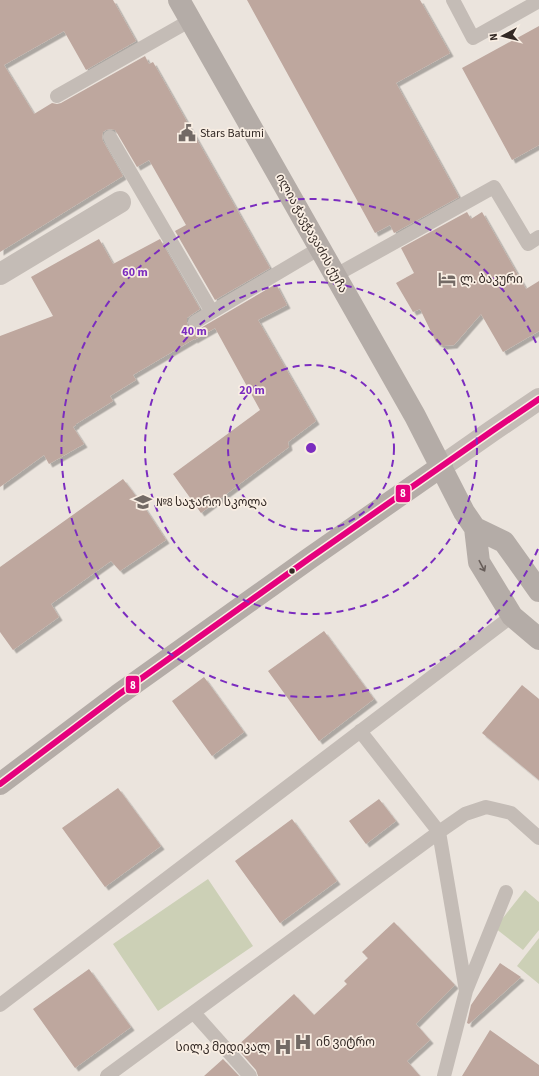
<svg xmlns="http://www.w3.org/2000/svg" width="539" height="1076" viewBox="0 0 539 1076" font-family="'Source Sans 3','Noto Sans Georgian',sans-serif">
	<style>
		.green { fill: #ccd0b6 }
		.building { fill: #bea79e; filter: url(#shadow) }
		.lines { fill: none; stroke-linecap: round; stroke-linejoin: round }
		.lane { stroke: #c4bcb6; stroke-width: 14 }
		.street { stroke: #c4bcb6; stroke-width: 22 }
		.secondary { stroke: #b4aca7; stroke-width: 22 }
		.bus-1-casing { stroke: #f9eee3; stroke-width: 9 }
		.bus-1 { stroke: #e5007d; stroke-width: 6 }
		.oneway { stroke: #675d59 }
		.ring { fill: none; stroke: #7b2cbf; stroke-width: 2; stroke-dasharray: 7 5 }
		.bus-dot { fill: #332925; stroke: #f9eee3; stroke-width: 1.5 }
		.labels { text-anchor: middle; stroke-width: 3.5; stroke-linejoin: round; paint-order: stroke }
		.poi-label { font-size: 12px; fill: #332925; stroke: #f9eee3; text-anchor: start }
		.street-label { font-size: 12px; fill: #332925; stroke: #f9eee3 }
		.centre { fill: #7b2cbf; stroke: #f9eee3; stroke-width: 2 }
		.ring-label { font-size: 12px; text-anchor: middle; font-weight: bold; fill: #7b2cbf; stroke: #f9eee3; stroke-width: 3.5; stroke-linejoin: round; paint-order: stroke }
		.line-badge { stroke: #f9eee3; stroke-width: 1.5 }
		.badge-label { font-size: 11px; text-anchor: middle; font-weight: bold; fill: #fff }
	</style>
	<defs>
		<filter id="shadow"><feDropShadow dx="3.5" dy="3.5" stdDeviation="0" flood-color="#0004"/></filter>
	</defs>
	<rect width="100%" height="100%" fill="#ebe4dd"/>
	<!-- green -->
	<path class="green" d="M208,879L253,946L158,1011L113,944Z
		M525,890L539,902V930L523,950L495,928Z
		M539,938V984L517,966Z"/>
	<!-- building -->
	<path class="building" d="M0,0H113L136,41L86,70L64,31L4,65L34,114L52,103L57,104L61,103L145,56L149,64L153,62L270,268L215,300L175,231L186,225L149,160L137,167L117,133L115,130L110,129L106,130L103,132L102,137L103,141L123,176L0,252Z
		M247,0H420L450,53L396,83L459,197L394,233L390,225L375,233Z
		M539,26V145L512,160L462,68Z
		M467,212L471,219L482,212L526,289L539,281V331L503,352L481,314L454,345L443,346L436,342L420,309L413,312L396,283L414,273L401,248Z
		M99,239L113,264L160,239L200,309L191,315L187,318V322L188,326L191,330H195L199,329L276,284L287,305L258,320L316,421L288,442L289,447L201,513L173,474L260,410L215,328L194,340V339L133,375L136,380L110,396L113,401L76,424V425L73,427L84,444L49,464L44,455L0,487V336L53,316L31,277Z
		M123,479L139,500V499L166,540L120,571L111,561L51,604L59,617L13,650L0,632V567Z
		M324,631L374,699L319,741L268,671Z
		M204,677L244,732L212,756L172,701Z
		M522,685L539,699V780L482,733Z
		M118,788L161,846L105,887L62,828Z
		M379,799L396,821L366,844L349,821Z
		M292,819L337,881L280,923L235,861Z
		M394,922L455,985L416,1024L430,1040L407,1061L420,1076H258L256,1070L236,1047L294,994L314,1015L347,984L344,981L368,958L362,952Z
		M500,963L521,977L469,1024L467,1023L471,1005Z
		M89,969L131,1027L75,1068L33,1009Z
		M490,1030L539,1065V1076H462Z
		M223,1059L239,1076H204Z"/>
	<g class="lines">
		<!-- lane -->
		<path class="lane" d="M453,0L473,38L539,1
			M57,96L191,20
			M110,137L212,312
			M336,275L494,187L528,244L539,237
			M195,322L320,248
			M360,731L439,832L466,991
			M0,1005L512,616
			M194,1013L250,1076
			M107,1076L439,832L465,814L486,807L511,813L539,838
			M444,1076L466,991L506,892"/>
		<!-- street -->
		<path class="street" d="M0,274L120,202
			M442,466L492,431L539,399"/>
		<!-- secondary -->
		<path class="secondary" d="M179,0L415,416L464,512L475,528L479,562L512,616L539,639
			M475,528L504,542L539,591
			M0,784L118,695L310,558L442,466"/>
		<!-- bus-1 casing -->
		<g class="bus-1-casing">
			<path id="bus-1" d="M0,784L118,695L310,558L492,431L539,399"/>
		</g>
		<!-- bus-1 -->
		<use href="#bus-1" class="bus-1"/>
	</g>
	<!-- one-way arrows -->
	<defs><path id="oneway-shaft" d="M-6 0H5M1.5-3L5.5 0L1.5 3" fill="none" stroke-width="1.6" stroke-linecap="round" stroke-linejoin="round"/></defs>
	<use class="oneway" href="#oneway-shaft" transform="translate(482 566) rotate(62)"/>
	<!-- distance rings -->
	<g class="ring">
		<circle cx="311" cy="448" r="83"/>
		<circle cx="311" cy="448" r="166"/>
		<path d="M538 549A249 249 0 1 1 538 347"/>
	</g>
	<!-- icons -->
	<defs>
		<g id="civic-bare" transform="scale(1.38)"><path d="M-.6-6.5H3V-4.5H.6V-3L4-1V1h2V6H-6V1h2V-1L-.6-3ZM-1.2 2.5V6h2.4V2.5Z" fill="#736a65" stroke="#f9eee3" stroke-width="2.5" paint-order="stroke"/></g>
		<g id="hotel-bare" transform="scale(1.38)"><path d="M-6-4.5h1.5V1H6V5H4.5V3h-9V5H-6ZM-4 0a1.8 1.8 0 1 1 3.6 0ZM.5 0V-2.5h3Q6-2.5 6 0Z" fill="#736a65" stroke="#f9eee3" stroke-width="2.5" paint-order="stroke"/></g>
		<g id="school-bare" transform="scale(1.38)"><path d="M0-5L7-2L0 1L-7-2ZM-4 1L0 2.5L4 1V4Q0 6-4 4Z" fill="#736a65" stroke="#f9eee3" stroke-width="2.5" paint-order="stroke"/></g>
		<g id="hospital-bare" transform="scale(1.38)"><path d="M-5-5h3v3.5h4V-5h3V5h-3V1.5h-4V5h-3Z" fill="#736a65" stroke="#f9eee3" stroke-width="2.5" paint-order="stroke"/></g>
	</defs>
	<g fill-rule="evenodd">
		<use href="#civic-bare" x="187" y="133"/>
		<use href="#hotel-bare" x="447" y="279"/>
		<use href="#school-bare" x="143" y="502"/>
		<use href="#hospital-bare" x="303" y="1042"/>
		<use href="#hospital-bare" x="283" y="1047"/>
	</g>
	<!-- markers -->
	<circle class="bus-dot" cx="292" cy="571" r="3.5"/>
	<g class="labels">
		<!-- poi labels -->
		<g class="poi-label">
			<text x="200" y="137">Stars Batumi</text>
			<text x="460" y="283">ლ. ბაკური</text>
			<text x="156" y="506">№8 საჯარო სკოლა</text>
			<text x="316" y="1046">ინ ვიტრო</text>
			<text x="270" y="1051" text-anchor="end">სილკ მედიკალ</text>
		</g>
		<!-- street labels -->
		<g class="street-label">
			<text transform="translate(312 233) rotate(61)" y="4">ილია ჭავჭავაძის ქუჩა</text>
		</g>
	</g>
	<circle cx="311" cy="448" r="6" class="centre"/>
	<g class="ring-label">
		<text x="135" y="276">60 m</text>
		<text x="194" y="335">40 m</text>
		<text x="252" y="394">20 m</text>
	</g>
	<g class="line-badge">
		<rect x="395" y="484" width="16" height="19" rx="4" fill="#e5007d"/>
		<rect x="125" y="675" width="15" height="19" rx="4" fill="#e5007d"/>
	</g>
	<g class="badge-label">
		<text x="403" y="497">8</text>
		<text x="133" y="689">8</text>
	</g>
	<!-- north arrow -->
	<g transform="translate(503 36) rotate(263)" stroke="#f9eee3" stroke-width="3" paint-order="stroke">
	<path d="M0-3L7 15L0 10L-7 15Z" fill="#332925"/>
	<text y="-6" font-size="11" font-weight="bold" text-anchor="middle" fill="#332925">N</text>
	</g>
</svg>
